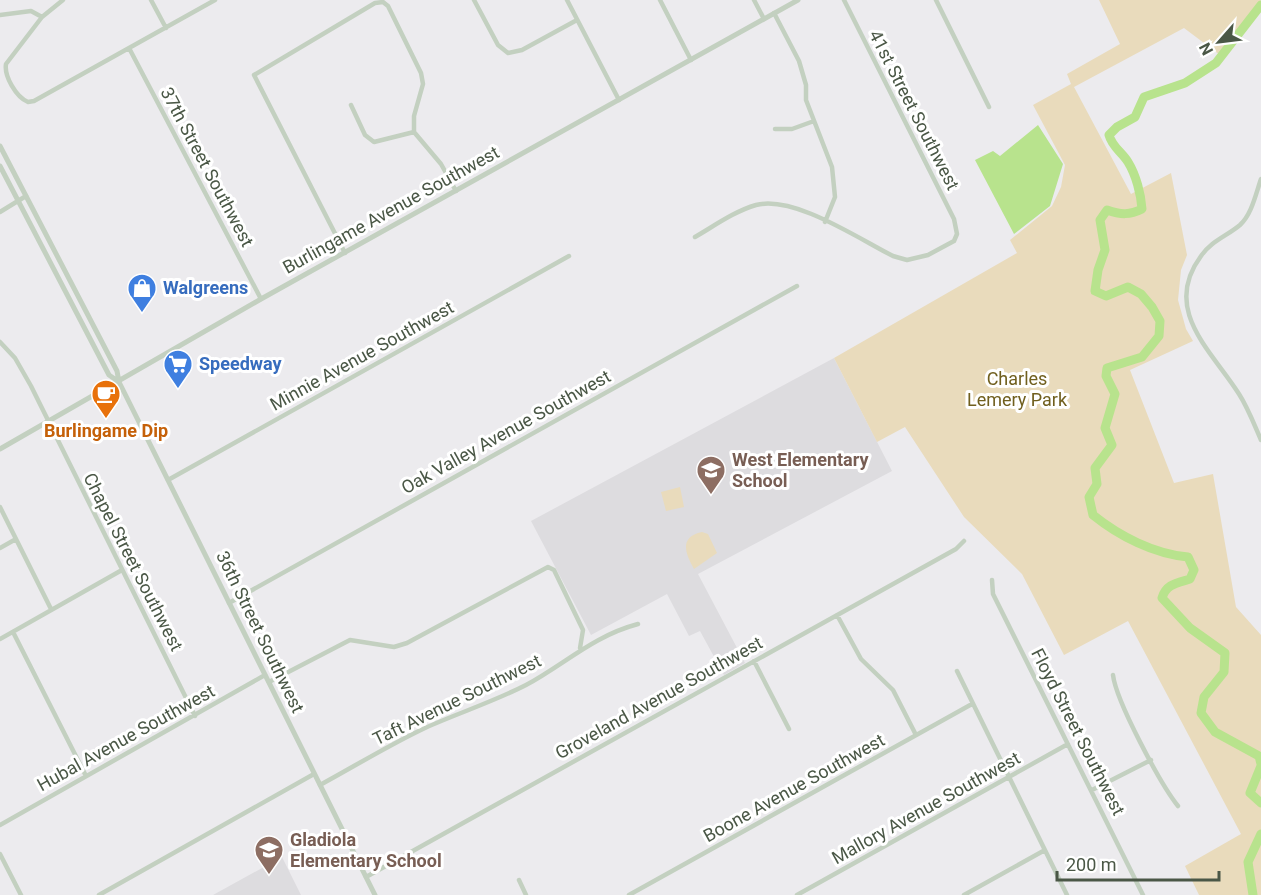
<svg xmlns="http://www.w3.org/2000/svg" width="1261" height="895" viewBox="0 0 1261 895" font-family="Roboto,sans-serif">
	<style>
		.education { fill: #dddcdf }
		.green { fill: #e9dbbc }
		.water { fill: #b8e38d }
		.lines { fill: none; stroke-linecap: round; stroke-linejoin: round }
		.river { stroke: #b8e38d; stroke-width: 9 }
		.minor { stroke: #c3d0c0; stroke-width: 4.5 }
		.tertiary { stroke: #c3d0c0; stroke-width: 5 }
		.labels { text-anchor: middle; stroke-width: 6; stroke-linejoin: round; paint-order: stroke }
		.street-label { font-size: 18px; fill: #4a5746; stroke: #fff }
		.shop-label { font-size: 18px; font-weight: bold; fill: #366cbe; stroke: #fff; text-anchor: start }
		.park-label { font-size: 18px; fill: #705f1e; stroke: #fff }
		.food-label { font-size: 18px; font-weight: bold; fill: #c56008; stroke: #fff }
		.education-label { font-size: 18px; font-weight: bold; fill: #785e54; stroke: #fff; text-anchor: start }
	</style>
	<rect width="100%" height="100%" fill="#ecebee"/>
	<!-- education -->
	<path class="education" d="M834,358L892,471L698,574L745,663L724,675L700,631L689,636L667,594L591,635L531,521Z
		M282,857L301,895H213Z"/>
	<!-- green -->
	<path class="green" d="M1099,0H1261L1220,55L1184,28L1074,87L1131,194L1171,173L1187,255L1181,270L1178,300L1186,329L1193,341L1130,370L1174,483L1213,474L1236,607L1261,635V895H1199L1185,866L1241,834L1128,621L1064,655L1022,574L964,517L905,427L877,442L834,358L1017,253L1010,240L1052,206L1061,187L1065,165L1033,105L1071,84L1067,74L1120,44Z
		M680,487L684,507L666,511L661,492Z
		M702,532L708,534L717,553L694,569C685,553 679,537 702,532Z"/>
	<!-- water -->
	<path class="water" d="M1038,125L1063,164L1050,206L1014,234L975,160L993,151L1000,156Z"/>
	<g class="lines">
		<!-- river -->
		<path class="river" d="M1261,5L1216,63L1185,83L1144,97L1135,117L1117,127L1109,135C1112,147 1122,152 1128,162C1136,175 1141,194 1142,209C1130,215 1121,215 1107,210L1100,220L1105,250L1098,270L1095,291L1106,296L1128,287L1141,294L1152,307L1160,321L1159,336L1142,357L1107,368L1106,376L1115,394L1105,428L1112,445L1095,468L1097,484L1089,497L1093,515C1119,536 1154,554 1188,557L1194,570L1190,579C1177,583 1166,584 1162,598L1190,628L1225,653L1224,672L1204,697L1201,713L1215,732L1259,756L1261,764
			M1261,766L1250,793L1261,803
			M1253,895L1248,862L1261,834"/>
		<!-- minor -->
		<path class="minor" d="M63,0L42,17L6,64C4,76 16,97 28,102L34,101L215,0
			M151,0L166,28
			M474,0L498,45L508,53L522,50L577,20
			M567,0L619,100
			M660,0L691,60
			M754,0L764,19
			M936,0L989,107
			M774,13L799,61L806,85V100L832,167L835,197L825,222
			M0,15L31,11L42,17
			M129,48L261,299
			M351,105L365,135L374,142L414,132
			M775,129H792L814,121
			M1261,179C1256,193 1252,214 1240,225C1227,236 1211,241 1201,256C1161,310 1212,351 1239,394C1248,408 1254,424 1261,440
			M0,212L26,196
			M695,237C714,226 735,211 756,205C794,195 859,239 893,256L907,260L928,255L954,241L957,234L954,219L844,0
			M345,253L254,75L375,3L383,2L388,6L421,73L423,84L414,116V132L441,164L456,191
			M0,342L15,358L31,386L195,716
			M168,480L569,256
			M0,507L51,609
			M0,548L16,539
			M992,580L993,594L1143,895
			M229,603L797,286
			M837,615L861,659L893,690L916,735
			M13,632L86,776
			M0,639L122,570
			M754,661L789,729
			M957,671L1067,895
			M1113,675C1116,701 1161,785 1178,806
			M269,682L350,640L394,647L407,643L548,567L554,570L583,630L580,648
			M320,785C355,766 389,745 425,728C458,713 493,702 526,685C565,664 593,636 638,624
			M1092,790L1151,760
			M0,825L265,675
			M0,854L21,895
			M366,877L956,549L964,541
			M519,880L526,895
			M99,895L314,774
			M629,895L972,704
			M797,895L1068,744
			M964,895L1045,850"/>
		<!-- tertiary -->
		<path class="tertiary" d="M0,146L117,371L119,382L375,895
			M0,166L109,375L119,382
			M0,449L261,299L798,0"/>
	</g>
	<!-- icons -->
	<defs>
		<g id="shop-pin" transform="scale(1.5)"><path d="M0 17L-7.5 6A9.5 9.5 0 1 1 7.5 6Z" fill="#3f7fe0" stroke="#fff"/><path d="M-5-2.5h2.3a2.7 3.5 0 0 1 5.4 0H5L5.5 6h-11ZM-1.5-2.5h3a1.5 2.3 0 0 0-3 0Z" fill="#fff"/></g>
		<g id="supermarket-pin" transform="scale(1.5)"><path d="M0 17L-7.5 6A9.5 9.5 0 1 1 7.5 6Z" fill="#3f7fe0" stroke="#fff"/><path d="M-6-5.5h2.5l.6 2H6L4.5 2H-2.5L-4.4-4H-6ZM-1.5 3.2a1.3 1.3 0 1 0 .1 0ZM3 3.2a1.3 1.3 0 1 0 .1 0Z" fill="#fff"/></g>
		<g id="cafe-pin" transform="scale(1.5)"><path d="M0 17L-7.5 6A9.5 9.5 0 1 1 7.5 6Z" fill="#e8710a" stroke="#fff"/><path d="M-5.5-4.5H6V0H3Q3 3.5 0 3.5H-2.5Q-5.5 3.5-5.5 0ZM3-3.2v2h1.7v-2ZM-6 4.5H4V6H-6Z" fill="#fff"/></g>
		<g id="school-pin" transform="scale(1.5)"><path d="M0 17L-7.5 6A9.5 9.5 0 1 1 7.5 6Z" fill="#8d6e63" stroke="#fff"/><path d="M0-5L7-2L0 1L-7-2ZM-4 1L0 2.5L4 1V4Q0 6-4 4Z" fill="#fff"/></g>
	</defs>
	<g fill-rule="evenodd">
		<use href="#shop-pin" x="142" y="288"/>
		<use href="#supermarket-pin" x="178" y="364"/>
		<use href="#cafe-pin" x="106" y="394"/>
		<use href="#school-pin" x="711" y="470"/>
		<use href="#school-pin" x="269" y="850"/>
	</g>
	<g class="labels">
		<!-- street labels -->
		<g class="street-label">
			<text transform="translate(914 110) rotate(63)" y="6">41st Street Southwest</text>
			<text transform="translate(207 167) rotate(62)" y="6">37th Street Southwest</text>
			<text transform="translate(391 210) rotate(-29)" y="6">Burlingame Avenue Southwest</text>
			<text transform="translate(362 356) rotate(-29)" y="6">Minnie Avenue Southwest</text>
			<text transform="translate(506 432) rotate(-29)" y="6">Oak Valley Avenue Southwest</text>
			<text transform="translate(133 562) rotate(63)" y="6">Chapel Street Southwest</text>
			<text transform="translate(260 632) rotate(64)" y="6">36th Street Southwest</text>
			<text transform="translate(659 698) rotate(-29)" y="6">Groveland Avenue Southwest</text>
			<text transform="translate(457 700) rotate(-26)" y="6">Taft Avenue Southwest</text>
			<text transform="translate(1078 732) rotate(63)" y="6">Floyd Street Southwest</text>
			<text transform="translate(126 738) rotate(-29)" y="6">Hubal Avenue Southwest</text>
			<text transform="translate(794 788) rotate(-29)" y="6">Boone Avenue Southwest</text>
			<text transform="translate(926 808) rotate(-29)" y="6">Mallory Avenue Southwest</text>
		</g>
		<!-- shop labels -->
		<g class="shop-label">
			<text x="163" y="294">Walgreens</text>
			<text x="199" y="370">Speedway</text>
		</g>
		<!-- park labels -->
		<g class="park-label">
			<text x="1017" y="385">Charles<tspan x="1017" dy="21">Lemery Park</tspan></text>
		</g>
		<!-- food labels -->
		<g class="food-label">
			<text x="106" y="437">Burlingame Dip</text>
		</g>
		<!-- education labels -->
		<g class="education-label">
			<text x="732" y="466">West Elementary<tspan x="732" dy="21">School</tspan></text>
			<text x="290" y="846">Gladiola<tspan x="290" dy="21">Elementary School</tspan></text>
		</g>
	</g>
	<!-- north arrow -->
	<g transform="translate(1219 42) rotate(242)" stroke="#ffffff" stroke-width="4.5" paint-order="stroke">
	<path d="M0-4.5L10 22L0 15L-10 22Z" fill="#4a5746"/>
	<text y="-9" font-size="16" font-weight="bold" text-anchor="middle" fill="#4a5746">N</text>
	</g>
	<!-- scale -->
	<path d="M1057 871v9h162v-9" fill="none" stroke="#4a5746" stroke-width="3"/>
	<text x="1066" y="871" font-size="18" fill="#4a5746" stroke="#ffffff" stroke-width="4.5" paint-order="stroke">200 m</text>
</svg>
